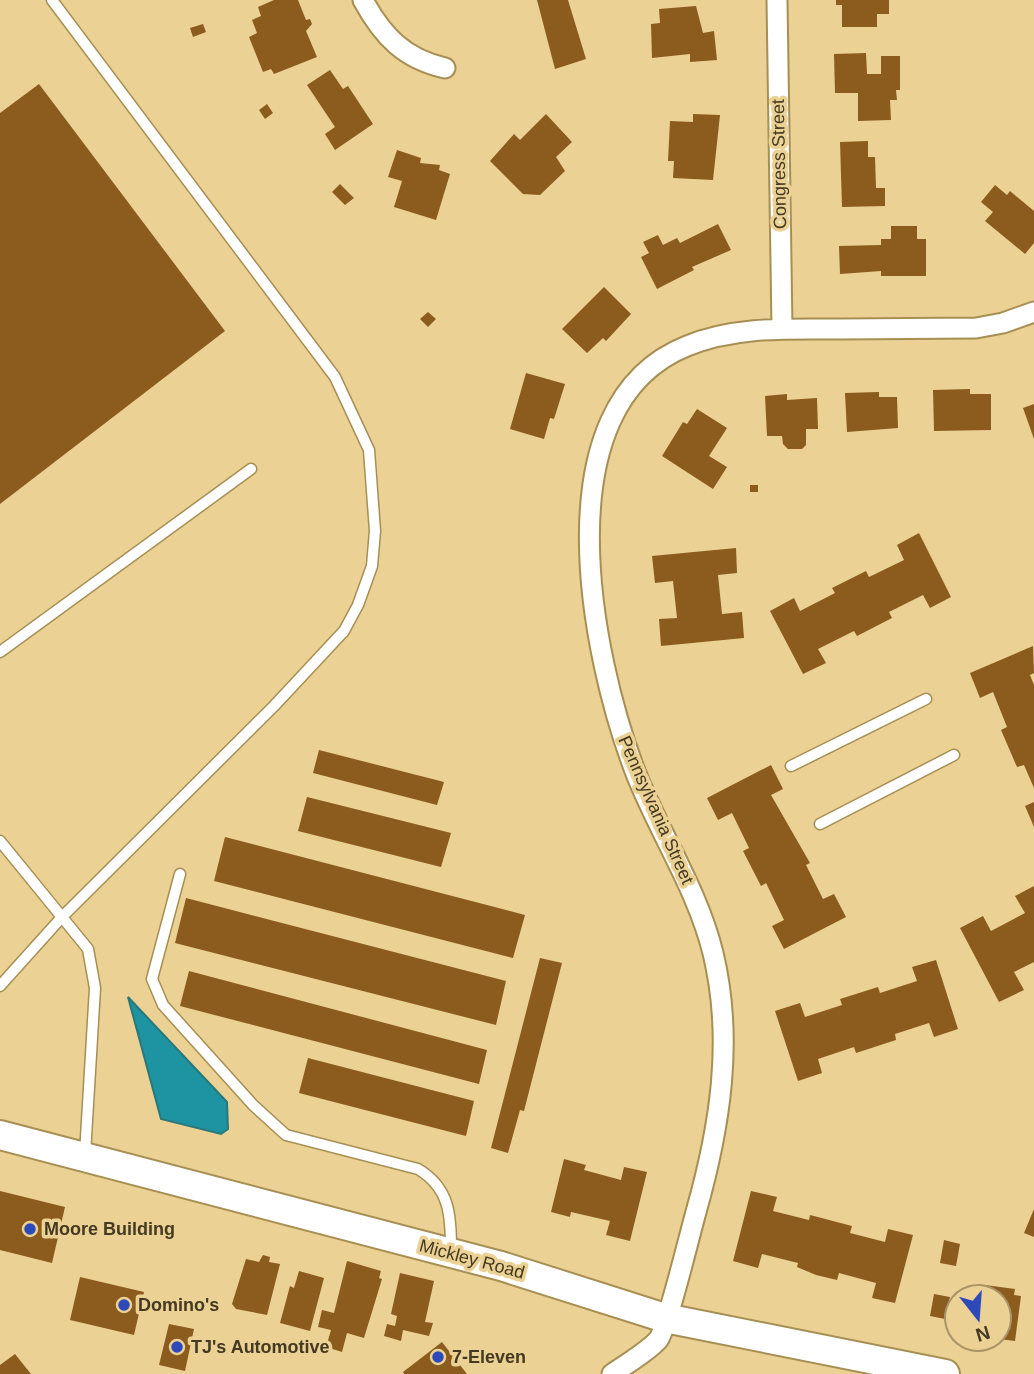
<svg xmlns="http://www.w3.org/2000/svg" width="1034" height="1374" viewBox="0 0 1034 1374" font-family="Arial,sans-serif">
	<style>
		.water { fill: #1e93a2; stroke: #29787b; stroke-width: 2 }
		.building { fill: #8c5b1e }
		.lines { fill: none; stroke-linecap: round; stroke-linejoin: round }
		.lane-casing { stroke: #a78f54; stroke-width: 13 }
		.street-casing { stroke: #a78f54; stroke-width: 23 }
		.secondary-casing { stroke: #a78f54; stroke-width: 32 }
		.lane { stroke: #fff; stroke-width: 10 }
		.street { stroke: #fff; stroke-width: 19 }
		.secondary { stroke: #fff; stroke-width: 28 }
		.poi-dot { fill: #2e49ba; stroke: #ebd194; stroke-width: 2.5 }
		.labels { text-anchor: middle; stroke-width: 7; stroke-linejoin: round; paint-order: stroke }
		.street-label { font-size: 18px; fill: #443921; stroke: #ebd194 }
		.poi-label { font-size: 18px; font-weight: bold; fill: #443921; stroke: #ebd194; text-anchor: start }
	</style>
	<rect width="100%" height="100%" fill="#ebd194"/>
	<!-- water -->
	<path class="water" d="M128,997L227,1102L228,1129L221,1134L161,1119Z"/>
	<!-- building -->
	<path class="building" d="M274,0H298L306,20L310,19L312,24L306,31L317,57L274,74L271,69L263,72L249,37L257,33L252,20L261,16L258,7Z
		M537,0H568L586,59L555,69Z
		M836,0H889V14H877V27H842V5H836Z
		M696,6L703,33L714,31L717,60L690,62V54L652,58L651,24L660,23L659,9Z
		M203,24L206,32L193,37L190,28Z
		M866,53L867,74H881V56H900V90H896L897,100H890L891,120L858,121V93H835L834,54Z
		M330,70L343,89L348,86L373,124L335,150L325,134L335,127L307,85Z
		M39,84L225,331L0,504V113Z
		M267,104L273,113L265,119L259,110Z
		M546,114L572,142L556,157L565,171L540,195L523,194L490,161L514,134L520,140Z
		M693,114L720,115L713,180L673,178L674,161H668L670,121L693,122Z
		M868,141V157H875L876,188H885V206L842,207L840,142Z
		M397,150L421,158L420,163L440,165L439,170L450,174L436,220L394,207L402,181L388,177Z
		M340,184L354,198L345,205L332,192Z
		M995,185L1007,195L1010,191L1034,211V243L1025,254L985,221L993,212L981,202Z
		M718,224L731,250L692,267L694,270L657,289L641,257L649,253L643,242L658,235L663,245L677,238L680,243Z
		M891,226H917V239H926V276H881V271L840,274L839,246L881,245V239H891Z
		M604,287L631,314L606,341L603,338L587,353L562,329Z
		M428,312L436,319L428,327L420,319Z
		M526,373L565,384L554,419L550,418L544,439L510,429Z
		M970,389V394H991V430L934,431L933,390Z
		M879,392V397H897L898,428L847,432L845,393Z
		M787,394V400L817,398L818,429H806V445L802,449H788L783,444L782,436H767L765,396Z
		M1034,404V439L1023,408Z
		M697,409L727,428L709,456L727,467L713,489L662,456L683,422L687,424Z
		M750,485H758V492H750Z
		M919,533L951,597L930,608L923,595L889,612L892,618L857,636L854,631L818,649L826,663L803,674L770,611L794,598L800,611L835,593L832,588L866,571L869,577L904,560L897,545Z
		M736,548L737,573L718,575L722,614L742,612L744,638L661,646L659,619L677,618L673,581L655,583L652,556Z
		M1033,646L1034,673L1030,675L1034,685V788L1024,765L1017,767L1001,730L1007,727L993,692L980,698L970,673Z
		M319,750L444,782L437,805L313,773Z
		M771,765L783,789L771,795L810,863L806,865L823,899L834,894L846,917L784,949L772,926L784,920L766,883L761,886L743,851L749,848L732,813L718,820L707,798Z
		M307,797L451,833L441,867L298,831Z
		M1034,802V827L1025,806Z
		M225,837L525,915L513,958L214,881Z
		M1034,886V962L1014,972L1024,990L999,1002L960,928L983,916L991,931L1025,913L1015,896Z
		M186,898L506,981L496,1025L175,943Z
		M540,958L562,963L524,1111L520,1110L508,1153L491,1148Z
		M936,960L958,1029L934,1037L929,1023L895,1034L896,1040L856,1053L854,1047L818,1059L822,1073L798,1081L775,1011L800,1003L805,1017L842,1005L840,999L878,987L880,993L917,981L912,967Z
		M189,971L487,1050L479,1084L180,1006Z
		M308,1058L474,1101L466,1136L299,1093Z
		M564,1159L586,1165L584,1170L621,1180L624,1167L647,1172L630,1241L606,1235L610,1221L571,1212L570,1217L551,1212Z
		M0,1191L65,1207L52,1263L0,1250Z
		M751,1191L777,1197L773,1211L809,1220L810,1215L852,1226L850,1233L885,1242L888,1229L913,1235L895,1303L872,1298L876,1283L839,1273L837,1280L816,1275L797,1267L798,1263L762,1254L758,1268L733,1261Z
		M1034,1209V1237L1024,1233Z
		M944,1240L960,1244L956,1266L940,1263Z
		M263,1255L270,1257L269,1262L280,1264L267,1315L236,1309L232,1304L246,1259L259,1262Z
		M347,1261L381,1271L379,1278L382,1279L364,1338L347,1333L342,1352L326,1347L331,1330L318,1327L322,1310L334,1313Z
		M299,1271L324,1278L310,1331L280,1323L290,1286L294,1288Z
		M400,1273L434,1281L425,1322L433,1323L429,1336L403,1330L401,1341L384,1336L387,1324L395,1326L397,1316L391,1314Z
		M80,1277L144,1292L134,1335L70,1320Z
		M985,1285L1015,1289L1014,1295L1021,1296L1015,1341L999,1339V1297H984Z
		M934,1294L950,1297L945,1319L930,1316Z
		M169,1324L194,1329L185,1371L159,1365Z
		M442,1342L467,1374H404L403,1372Z
		M15,1354L31,1374H0V1365Z"/>
	<g class="lines">
		<!-- lane casing -->
		<g class="lane-casing">
			<path id="lane" d="M0,652L251,469
				M791,766L926,699
				M820,824L954,755
				M0,841L88,949L95,988L85,1154
				M180,874L152,979L163,1005L253,1105L286,1135L418,1169C450,1188 451,1216 451,1249
				M0,986L62,917L274,706L344,631L358,605L372,566L375,531L369,450L335,377L52,0"/>
		</g>
		<!-- street casing -->
		<g class="street-casing">
			<path id="street" d="M363,0C383,37 405,59 445,68
				M777,0L782,329
				M612,1374C626,1364 646,1353 658,1340C667,1329 690,1233 696,1212C720,1127 734,1040 713,953C697,888 659,833 635,771C592,658 539,405 687,346C735,326 790,329 841,329C886,329 931,328 976,328L1003,323L1034,312"/>
		</g>
		<!-- secondary casing -->
		<g class="secondary-casing">
			<path id="secondary" d="M0,1135L501,1266L665,1318L945,1374"/>
		</g>
		<!-- lane -->
		<use href="#lane" class="lane"/>
		<!-- street -->
		<use href="#street" class="street"/>
		<!-- secondary -->
		<use href="#secondary" class="secondary"/>
	</g>
	<!-- markers -->
	<g class="poi-dot">
		<circle cx="30" cy="1229" r="7"/>
		<circle cx="124" cy="1305" r="7"/>
		<circle cx="177" cy="1347" r="7"/>
		<circle cx="438" cy="1357" r="7"/>
	</g>
	<g class="labels">
		<!-- street labels -->
		<g class="street-label">
			<text transform="translate(779 164) rotate(-91)" y="6">Congress Street</text>
			<text transform="translate(656 810) rotate(66)" y="6">Pennsylvania Street</text>
			<text transform="translate(472 1259) rotate(15)" y="6">Mickley Road</text>
		</g>
		<!-- poi labels -->
		<g class="poi-label">
			<text x="44" y="1235">Moore Building</text>
			<text x="138" y="1311">Domino's</text>
			<text x="191" y="1353">TJ's Automotive</text>
			<text x="452" y="1363">7-Eleven</text>
		</g>
	</g>
	<!-- north arrow -->
	<g transform="translate(978 1318) rotate(163)"><circle r="33" fill="#ebd194" stroke="#a89466" stroke-width="2"/>
	<path d="M0-5L12 26L0 18L-12 26Z" fill="#2e49ba"/>
	<text y="-10" font-size="19" font-weight="bold" text-anchor="middle" fill="#443921">N</text>
	</g>
</svg>
